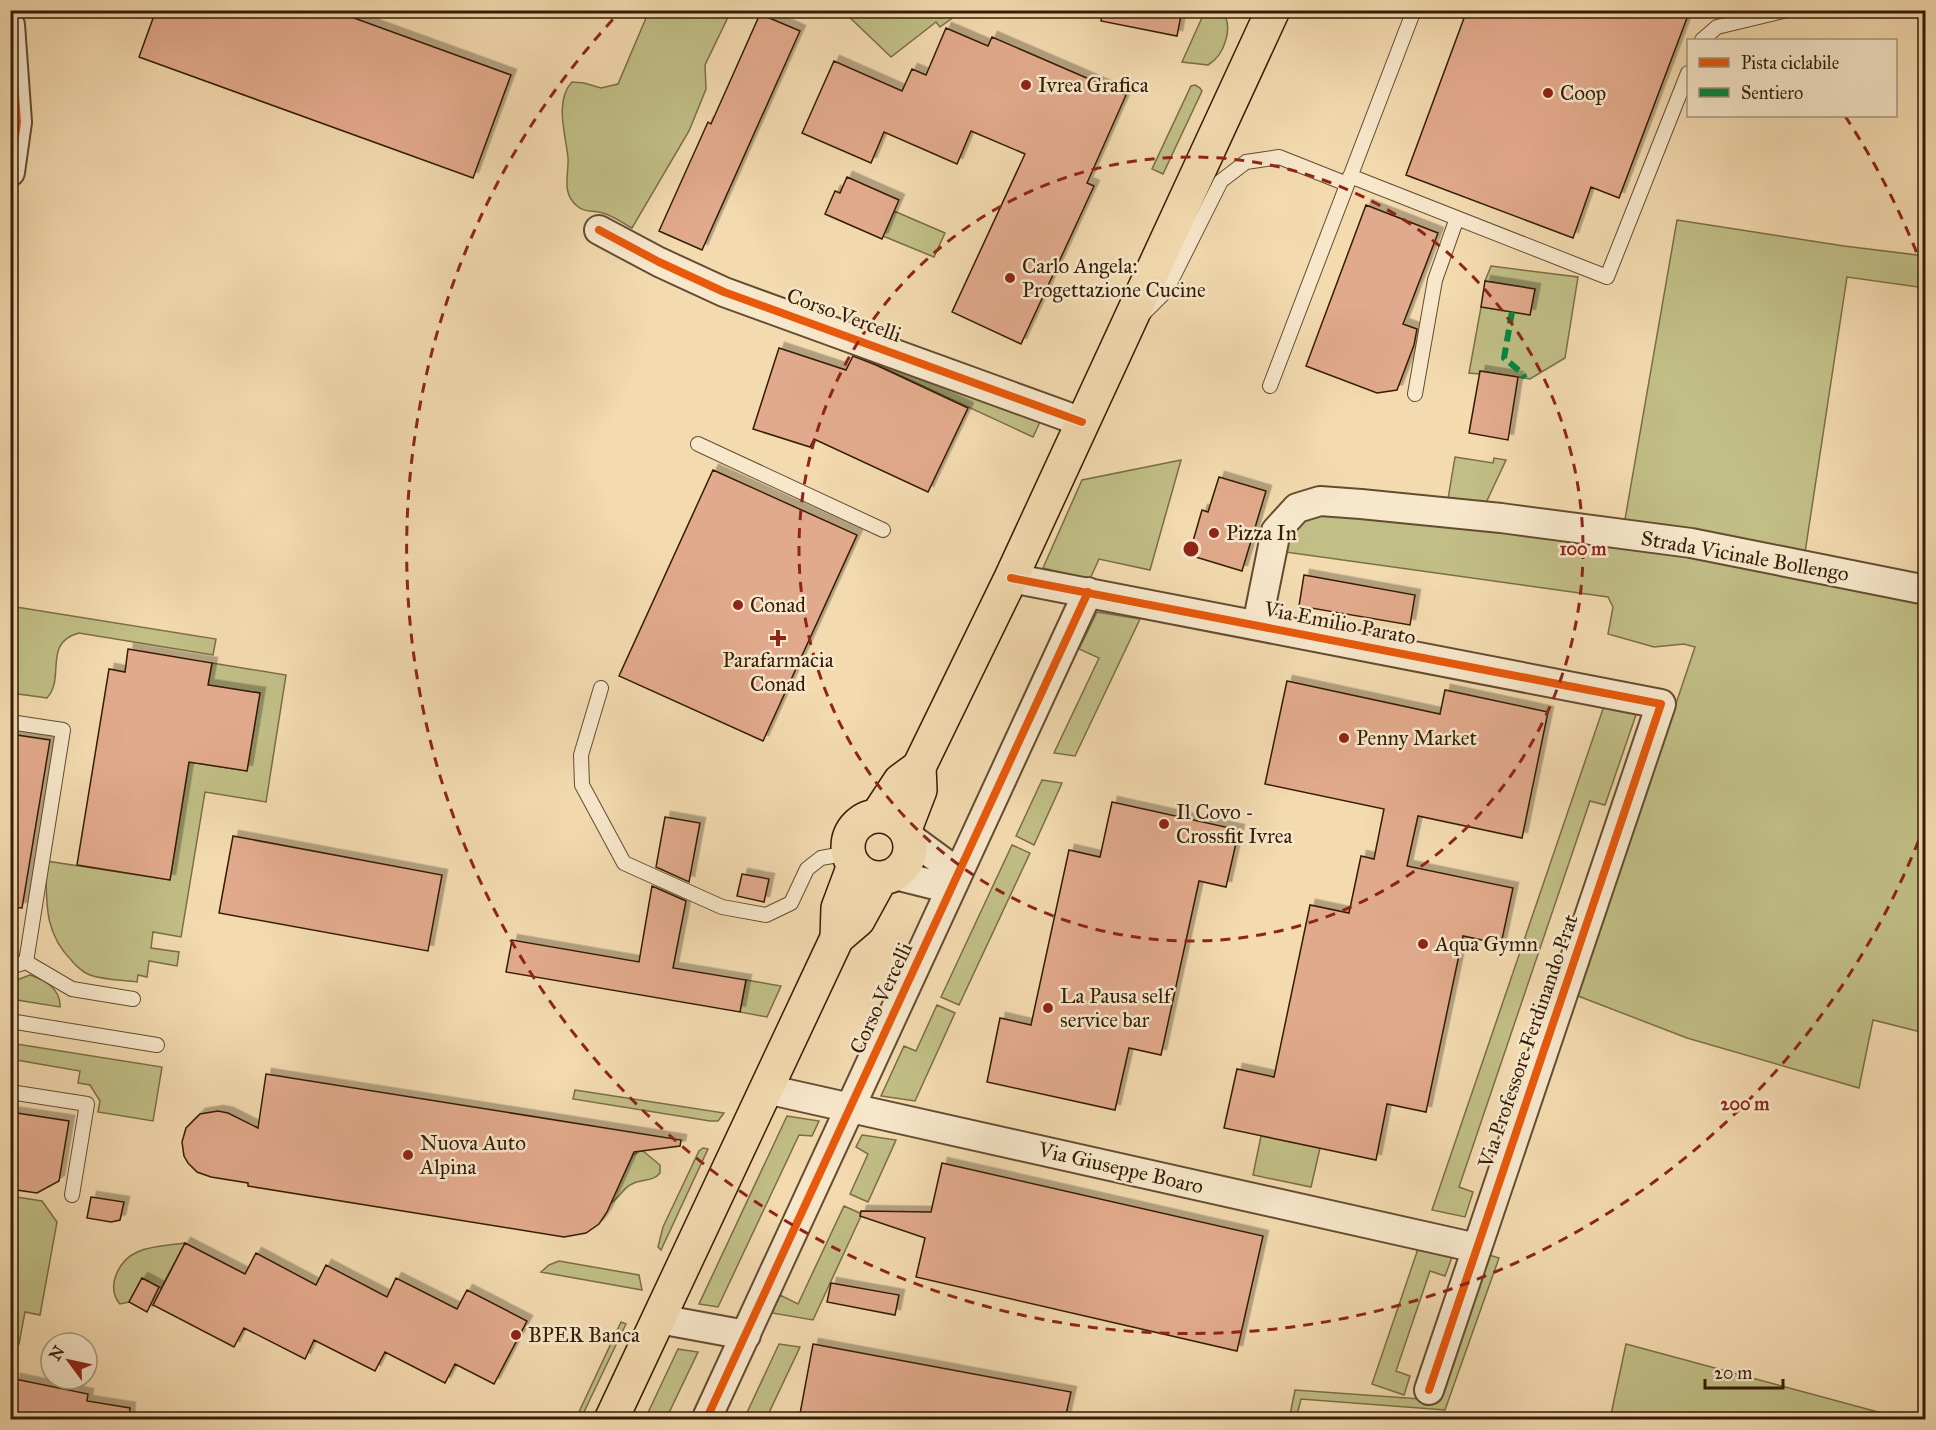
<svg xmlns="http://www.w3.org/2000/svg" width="1936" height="1430" viewBox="0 0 1936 1430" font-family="'IM FELL Great Primer',serif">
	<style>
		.green { fill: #c1be86; stroke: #7b6d46; stroke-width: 1.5 }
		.building { fill: #e2aa8c; stroke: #351c06; stroke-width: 1.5; filter: url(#shadow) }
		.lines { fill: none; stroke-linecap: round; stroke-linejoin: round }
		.lane-casing { stroke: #644c30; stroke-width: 16 }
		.street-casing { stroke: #644c30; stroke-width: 32 }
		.primary-casing { stroke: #351c06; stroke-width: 36 }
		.lane { stroke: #f7e7cb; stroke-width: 14 }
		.street { stroke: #f7e7cb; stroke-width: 28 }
		.primary { stroke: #f3daaf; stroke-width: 33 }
		.quiet { stroke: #00873e; stroke-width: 6; stroke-dasharray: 12 6; stroke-linecap: butt }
		.cycleway-casing { stroke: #f7e7cb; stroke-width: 11 }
		.cycleway { stroke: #e8590c; stroke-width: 8 }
		.ring { fill: none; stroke: #8f2418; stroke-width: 3; stroke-dasharray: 10 8 }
		.poi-dot { fill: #8f2418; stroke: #f7e7cb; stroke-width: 2 }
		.labels { text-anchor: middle; stroke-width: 5; stroke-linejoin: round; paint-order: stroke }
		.poi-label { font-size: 21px; fill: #351c06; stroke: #f7e7cb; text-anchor: start }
		.street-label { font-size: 21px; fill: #351c06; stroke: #f7e7cb }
		.centre { fill: #8f2418; stroke: #f7e7cb; stroke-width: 3 }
		.ring-label { font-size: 18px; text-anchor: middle; font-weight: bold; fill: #8f2418; stroke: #f7e7cb; stroke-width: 5; stroke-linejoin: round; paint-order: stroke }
	</style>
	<defs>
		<filter id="shadow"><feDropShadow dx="5.5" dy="-5.5" stdDeviation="0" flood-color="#0004"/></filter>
	</defs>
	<rect width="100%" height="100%" fill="#f3daaf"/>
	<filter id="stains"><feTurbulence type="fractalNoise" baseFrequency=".00333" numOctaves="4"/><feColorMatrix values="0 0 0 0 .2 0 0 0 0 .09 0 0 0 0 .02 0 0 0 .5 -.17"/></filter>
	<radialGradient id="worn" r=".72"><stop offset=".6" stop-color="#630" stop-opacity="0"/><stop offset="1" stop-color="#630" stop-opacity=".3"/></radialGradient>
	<!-- green -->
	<path class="green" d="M649,11H731L705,65L706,89L689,131L632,228C623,223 613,216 603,213C593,210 585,213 577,206C561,192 569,176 568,158C566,136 554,101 572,82L584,83L601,88L618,84Z
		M942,11L941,12L955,16L940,27L936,22L891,57L843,11Z
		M1205,11H1222C1234,26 1225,55 1208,65L1182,62Z
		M1195,85L1200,88L1202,91L1163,174L1152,169L1191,86Z
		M894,211L945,233L934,257L883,236Z
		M1677,220L1844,246L1925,256V288L1847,277L1804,559L1624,525Z
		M1491,266L1578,277L1565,358L1530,379L1480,371L1479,374L1469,373L1481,307L1530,315L1535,289L1485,281Z
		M854,354L1024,415L1040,422L1033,437Z
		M1455,457L1493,463L1494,458L1506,460L1484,507L1447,505Z
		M1181,460L1150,570L1099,559L1090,579L1043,568L1082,480Z
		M1307,514L1616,538L1925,601V1033L1873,1020L1859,1088L1687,1038L1578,996L1695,647L1684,644L1654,647L1608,634L1613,607L1608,597L1278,551Z
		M10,606L216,639L213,655L79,633C42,643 66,677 47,698L11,693Z
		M1097,612L1140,619L1075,756L1054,753L1099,658L1079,649Z
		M212,663L286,675L266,802L205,792L181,937L153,932L151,948L179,952L177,966L149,961L147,977L138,975L137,982C122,980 104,980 90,975C84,973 76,966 72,961C42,931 47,899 46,861L170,880L189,762L247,771L260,693L208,685Z
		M1606,700L1639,706L1605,805L1590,801L1459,1187L1473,1192L1465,1217L1432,1210Z
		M1042,780L1062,783L1034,845L1016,836Z
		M1012,845L1030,853L959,1005L941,997Z
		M30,975C46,980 61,990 60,1007L11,999V982Z
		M746,980L781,986L767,1017L740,1012Z
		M937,1005L955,1013L915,1101L881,1096L904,1046L916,1051Z
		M10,1043L162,1067L153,1121L98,1112L100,1101L90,1085L78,1083L80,1071L11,1059Z
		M575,1090L724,1113L718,1121H710L573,1099Z
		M787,1116L819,1121L812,1136L799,1135L718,1307L699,1304Z
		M862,1135L896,1140L868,1202L850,1194L868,1154L856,1147Z
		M1261,1136L1320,1148L1311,1187L1253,1175Z
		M703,1148L708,1149L661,1250L658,1247L663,1227L699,1151Z
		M640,1151H643L660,1165V1173C653,1182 641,1179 632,1184C622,1188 619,1200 609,1204L633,1155Z
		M10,1196L42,1201L57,1222L40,1315L25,1312L19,1344L11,1343Z
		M844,1206L862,1214L813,1320L772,1313L780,1295L798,1304Z
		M185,1243L161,1288L142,1278L129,1302L120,1304C114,1298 112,1287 115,1278C125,1245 157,1247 185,1243Z
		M1418,1249L1452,1257L1445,1276L1430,1271L1396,1371L1410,1376L1404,1395L1372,1384Z
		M1486,1254L1499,1258L1445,1410L1301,1399L1296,1419L1289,1420L1295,1390L1435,1400Z
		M559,1261L639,1275L642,1290L541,1272L549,1265Z
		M621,1322L626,1324L583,1414L579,1412Z
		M779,1344L800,1347L766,1419H744Z
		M1626,1344L1904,1419H1610Z
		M678,1349L698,1352L666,1419H645Z"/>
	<!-- building -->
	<path class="building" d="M156,10H332L511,75L473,178L139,57Z
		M1102,10H1182L1177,36L1101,21Z
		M1467,10H1690L1619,198L1591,187L1573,238L1406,175Z
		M760,14L800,31L702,250L659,231L708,122L711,124Z
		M946,28L988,46L992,37L1126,95L1087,183L1094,186L1021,344L952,312L1025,154L971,131L957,164L884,132L871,163L802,133L834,61L902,91L912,69L926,75Z
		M847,177L899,200L882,239L825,214L835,191L840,193Z
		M1366,205L1438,233L1403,324L1417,329L1414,345L1397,390L1377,393L1306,366Z
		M1485,281L1535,289L1530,315L1481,307Z
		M779,348L846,370L853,356L876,365L968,408L928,492L814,439L810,447L753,429Z
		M1480,371L1518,377L1508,440L1469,433Z
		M713,470L857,535L763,741L619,676Z
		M1219,477L1266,491L1242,571L1189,555L1202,510L1208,512Z
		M1304,575L1415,595L1410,625L1299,606Z
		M128,649L212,663L208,685L260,693L247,771L189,762L170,880L77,865L109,669L125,672Z
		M1287,681L1440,714L1445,690L1548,712L1522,838L1418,816L1407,866L1513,888L1501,944L1463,936L1426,1112L1387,1104L1376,1160L1224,1128L1237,1069L1274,1077L1310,905L1349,913L1361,856L1374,859L1384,809L1265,784Z
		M10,734L50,740L22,908L10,907Z
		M1112,802L1239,830L1226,887L1199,881L1161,1055L1129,1048L1115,1110L987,1082L1000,1018L1031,1025L1069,850L1100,857Z
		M665,817L700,823L689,882L656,867Z
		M233,836L442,875L428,951L219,913Z
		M742,874L769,879L764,902L737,896Z
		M652,886L686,901L673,968L746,980L740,1012L506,972L512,940L639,962Z
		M266,1074L681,1140L680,1146L634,1152L607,1212L599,1224L586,1233L564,1237L248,1186V1183L211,1177L197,1172L188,1163L184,1156L182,1142L186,1128L200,1114L218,1111L228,1113L258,1128Z
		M10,1112L69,1121L59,1181L37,1193L10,1189Z
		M942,1163L1263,1236L1237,1351L916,1277L925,1238L860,1216L861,1211L931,1212Z
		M91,1197L124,1202L120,1220L111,1222L87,1218Z
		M185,1243L245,1274L256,1253L316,1285L326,1265L387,1297L396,1278L457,1309L467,1290L527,1321L494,1384L455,1364L445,1383L385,1352L375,1371L314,1340L305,1359L244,1328L234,1347L153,1305Z
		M142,1278L159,1287L147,1312L129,1302Z
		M831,1283L899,1295L895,1315L827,1302Z
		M813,1344L1071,1392L1065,1419H799Z
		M15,1379L88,1394L87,1401L130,1408L129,1419H10V1403Z"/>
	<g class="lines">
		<!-- lane casing -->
		<g class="lane-casing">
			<path id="lane" d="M1702,40L1717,27L1787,10
				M1350,176L1607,277L1688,73
				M1145,312L1166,291L1221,181L1246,162L1279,157L1347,184
				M1270,386L1414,10
				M1415,394L1435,280L1457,218
				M698,444L883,530
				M601,688L581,755L582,785L624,863L722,907L766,915L791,903L807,869L821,858L849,853
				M10,722L63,730L26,962L10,967
				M26,962L72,989L133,999
				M10,1021L157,1045
				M10,1092L87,1104L72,1195"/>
		</g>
		<!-- street casing -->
		<g class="street-casing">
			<path id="street" d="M10,25L17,122L10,172
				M599,230L659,262L724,292L1082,422
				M1011,578L1661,704L1429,1390
				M1257,625L1276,531L1297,508L1320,501L1361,504L1501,518L1691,543L1926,590
				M909,837L958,873
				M895,875L951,889
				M766,1089L1477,1248
				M659,1319L746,1335
				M706,1420L1088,592"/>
		</g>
		<!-- primary casing -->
		<g class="primary-casing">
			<path id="primary" d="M848 847a31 31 0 1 1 62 0a31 31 0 1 1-62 0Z
				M877,816L900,781L919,767L1011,578L1273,10
				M905,829L920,790L919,767
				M837,938L858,920L881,878
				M611,1420L837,938L838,908L854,865"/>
		</g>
		<!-- lane -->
		<use href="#lane" class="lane"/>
		<!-- street -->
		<use href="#street" class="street"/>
		<!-- primary -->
		<use href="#primary" class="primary"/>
		<!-- quiet -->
		<path class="quiet" d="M962,12L964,10
			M1512,312L1504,358L1522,373L1525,378"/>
		<!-- cycleway casing -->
		<g class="cycleway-casing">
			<path id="cycleway" d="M10,25L17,122L10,172
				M599,230L659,262L724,292L1082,422
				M1011,578L1661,704L1429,1390
				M706,1420L1088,592"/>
		</g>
		<!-- cycleway -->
		<use href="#cycleway" class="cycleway"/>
	</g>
	<!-- distance rings -->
	<g class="ring">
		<circle cx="1191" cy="549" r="392"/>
		<path d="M1925 824A784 784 0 1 1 618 14M1845 116A784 784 0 0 1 1925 274"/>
	</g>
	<!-- markers -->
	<g class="poi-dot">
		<circle cx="1026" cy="85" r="6"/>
		<circle cx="1548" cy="93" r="6"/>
		<circle cx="1010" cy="278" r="6"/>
		<circle cx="1214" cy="533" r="6"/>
		<circle cx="738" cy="605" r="6"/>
		<path d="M775 629h6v6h6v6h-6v6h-6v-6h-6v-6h6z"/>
		<circle cx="1344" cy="738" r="6"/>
		<circle cx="1164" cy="824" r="6"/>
		<circle cx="1423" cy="944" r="6"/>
		<circle cx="1048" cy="1008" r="6"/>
		<circle cx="408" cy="1155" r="6"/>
		<circle cx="516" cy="1335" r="6"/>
	</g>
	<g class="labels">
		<!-- poi labels -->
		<g class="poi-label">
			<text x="1038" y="92">Ivrea Grafica</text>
			<text x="1560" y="100">Coop</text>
			<text x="1022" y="273">Carlo Angela:<tspan x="1022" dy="24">Progettazione Cucine</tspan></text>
			<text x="1226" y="540">Pizza In</text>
			<text x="750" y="612">Conad</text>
			<text x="778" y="667" text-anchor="middle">Parafarmacia<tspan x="778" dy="24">Conad</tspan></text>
			<text x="1356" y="745">Penny Market</text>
			<text x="1176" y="819">Il Covo -<tspan x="1176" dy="24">Crossfit Ivrea</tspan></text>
			<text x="1435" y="951">Aqua Gymn</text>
			<text x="1060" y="1003">La Pausa self<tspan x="1060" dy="24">service bar</tspan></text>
			<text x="420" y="1150">Nuova Auto<tspan x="420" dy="24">Alpina</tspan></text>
			<text x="528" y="1342">BPER Banca</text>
		</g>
		<!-- street labels -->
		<g class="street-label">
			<text transform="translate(844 315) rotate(20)" y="7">Corso Vercelli</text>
			<text transform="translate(1745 556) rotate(10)" y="7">Strada Vicinale Bollengo</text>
			<text transform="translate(1340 623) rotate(11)" y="7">Via Emilio Parato</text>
			<text transform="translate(881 998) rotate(-65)" y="7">Corso Vercelli</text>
			<text transform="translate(1528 1041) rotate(-71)" y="7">Via Professore Ferdinando Prat</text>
			<text transform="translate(1121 1168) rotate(13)" y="7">Via Giuseppe Boaro</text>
		</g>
	</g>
	<circle cx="1191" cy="549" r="9" class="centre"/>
	<g class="ring-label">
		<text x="1583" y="555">100 m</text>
		<text x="1745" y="1110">200 m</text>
	</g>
	<!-- margin -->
	<rect width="1936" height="1430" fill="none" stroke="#f3daaf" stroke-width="36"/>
	<rect x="12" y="12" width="1912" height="1406" fill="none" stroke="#351c06" stroke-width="3"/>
	<rect x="18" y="18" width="1900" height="1394" fill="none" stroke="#351c06" stroke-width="1.5"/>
	<!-- legend -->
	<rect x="1687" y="39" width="210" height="78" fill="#f7e7cb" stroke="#a9967c" stroke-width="1.5"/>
	<rect x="1699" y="58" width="30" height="9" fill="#e8590c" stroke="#a9967c" stroke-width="1.5"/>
	<text x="1741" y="69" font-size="18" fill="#351c06">Pista ciclabile</text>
	<rect x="1699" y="88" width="30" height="9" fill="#00873e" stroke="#a9967c" stroke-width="1.5"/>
	<text x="1741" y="99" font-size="18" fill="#351c06">Sentiero</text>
	<!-- north arrow -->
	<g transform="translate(69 1361) rotate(303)"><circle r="28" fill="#f7e7cb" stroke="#a9967c" stroke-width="1.5"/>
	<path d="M0-4.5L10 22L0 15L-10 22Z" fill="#8f2418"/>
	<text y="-9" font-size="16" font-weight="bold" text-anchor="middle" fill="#351c06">N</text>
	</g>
	<!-- scale -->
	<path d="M1705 1379v9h78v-9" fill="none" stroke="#351c06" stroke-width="3"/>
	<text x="1714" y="1379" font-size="18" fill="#351c06" stroke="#f7e7cb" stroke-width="4.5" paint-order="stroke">20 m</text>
	<rect width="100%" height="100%" filter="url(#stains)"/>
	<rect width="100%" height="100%" fill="url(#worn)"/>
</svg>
